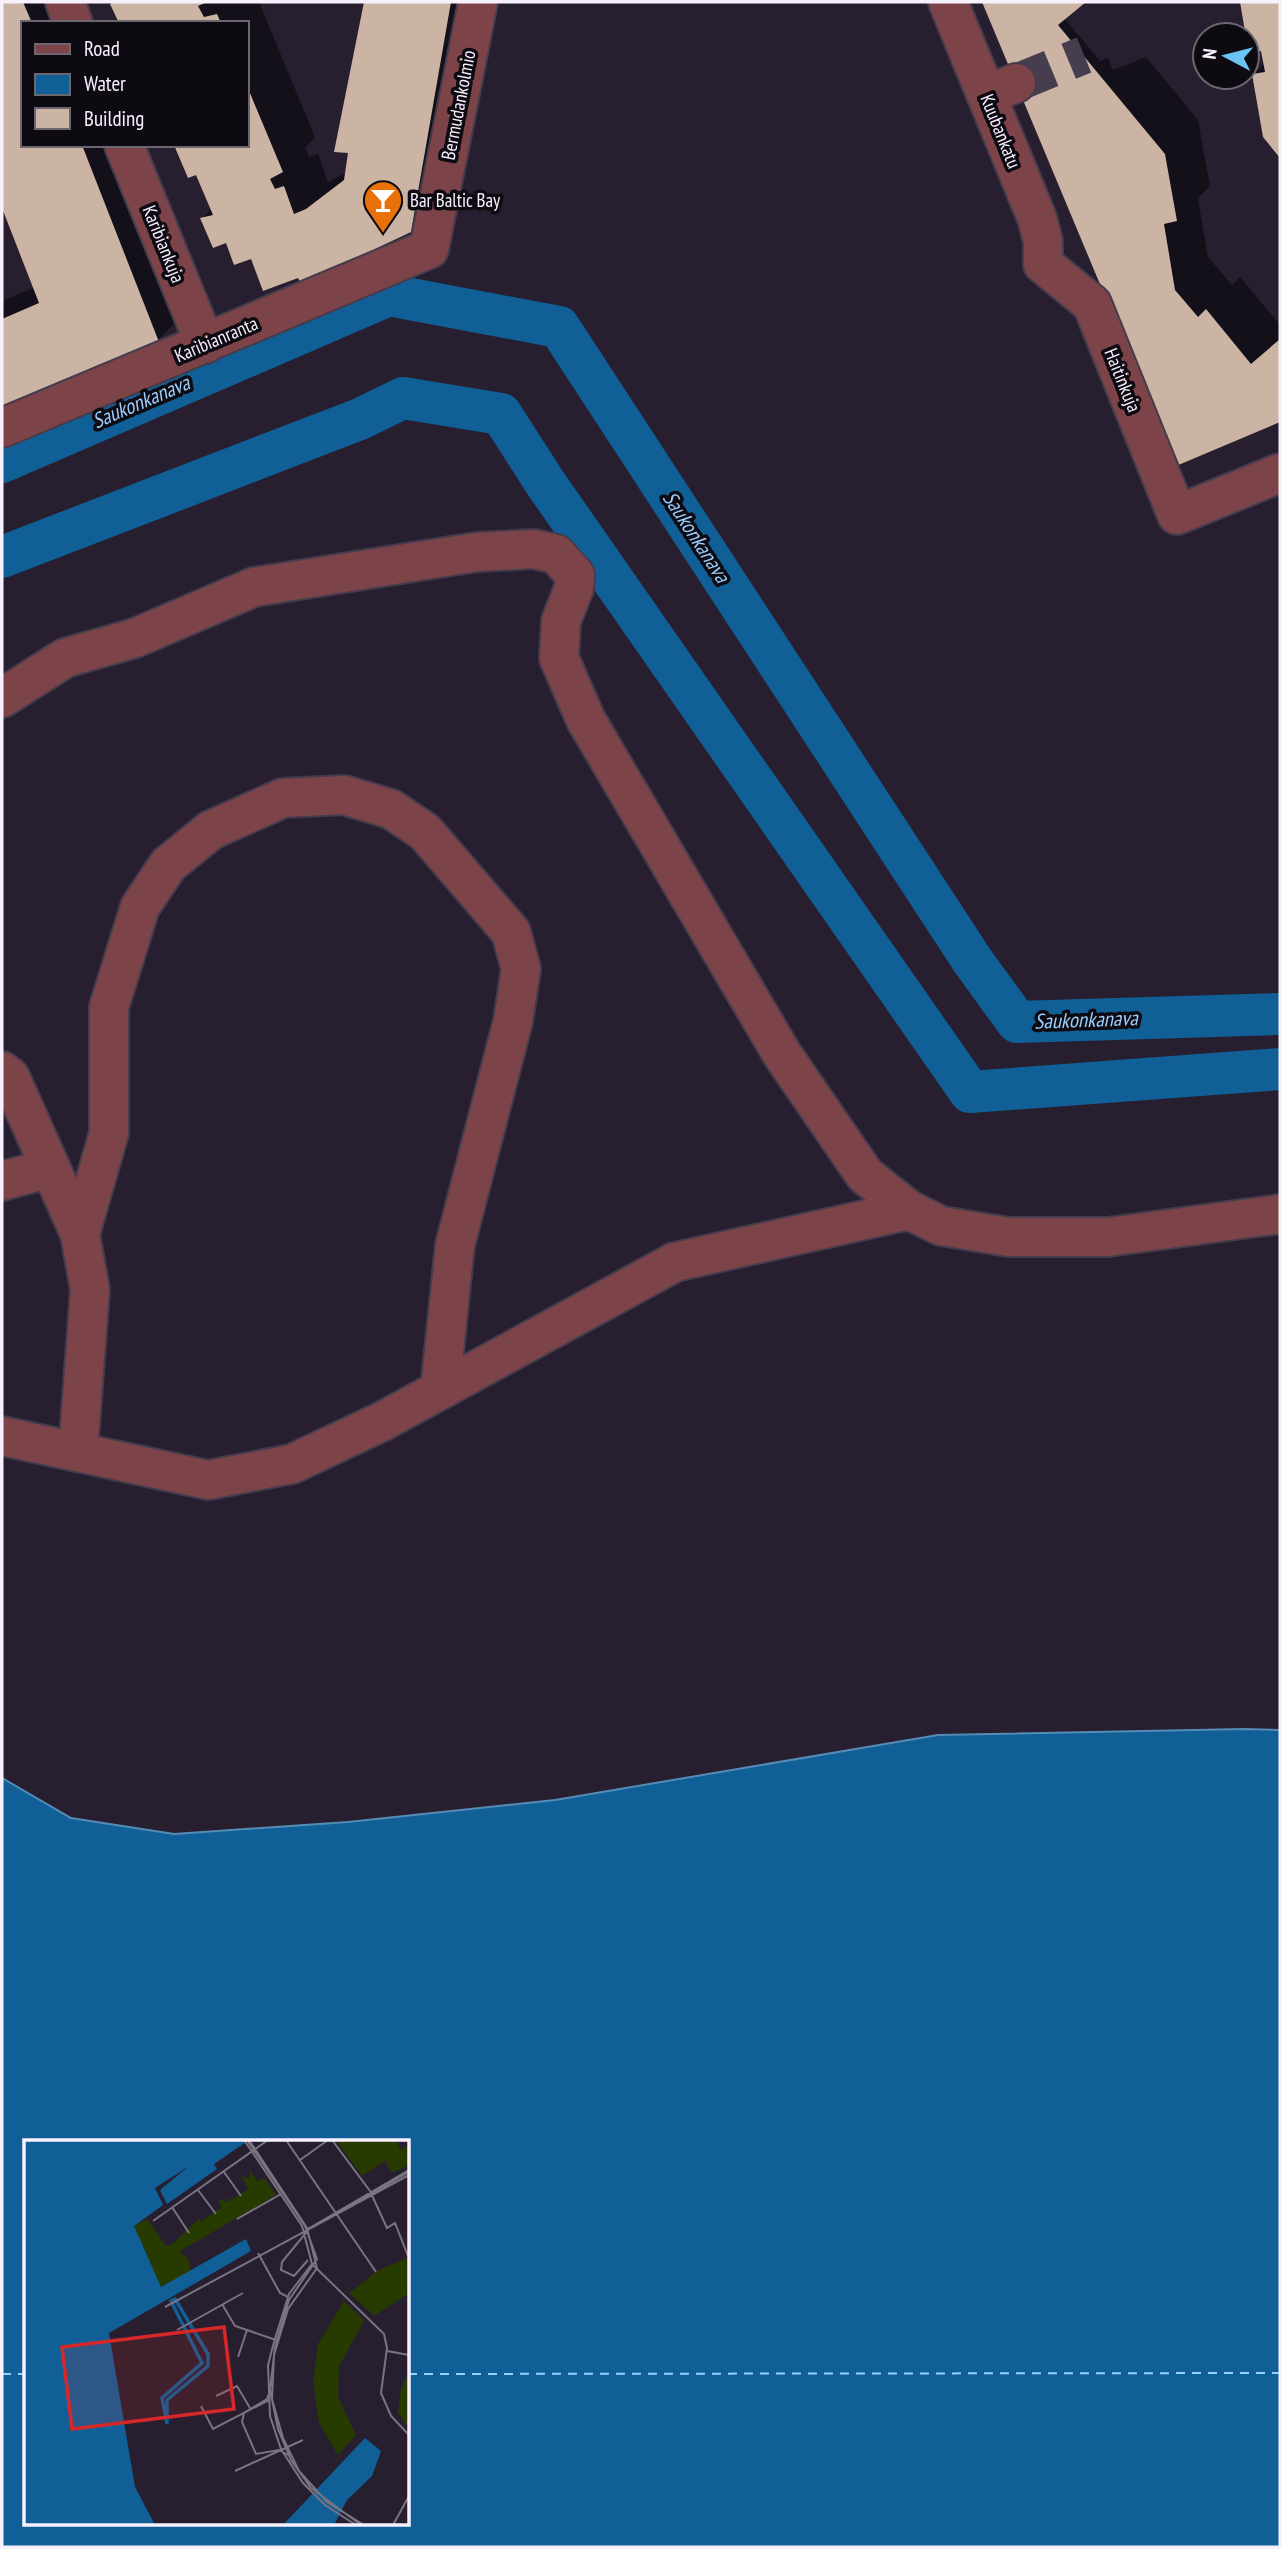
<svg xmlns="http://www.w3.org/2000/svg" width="1282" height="2549" viewBox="0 0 1282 2549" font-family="'PT Sans Narrow',sans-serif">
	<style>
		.water { fill: #106097; stroke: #558cb6; stroke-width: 2; fill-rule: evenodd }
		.shadow { fill: #0007 }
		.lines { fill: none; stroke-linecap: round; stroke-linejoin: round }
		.canal { stroke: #106097; stroke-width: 42 }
		.ferry { stroke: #99cefd; stroke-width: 2; stroke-dasharray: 9 7; stroke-linecap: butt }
		.building { fill: #cbb4a4 }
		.minor-tunnel { stroke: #463e4f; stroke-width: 38; stroke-dasharray: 38 19; stroke-linecap: butt }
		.minor-casing { stroke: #443c4d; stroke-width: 42 }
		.minor { stroke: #7c4448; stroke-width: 38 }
		.labels { text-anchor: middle; stroke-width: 7; stroke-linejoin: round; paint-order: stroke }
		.street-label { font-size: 19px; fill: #f7f1fe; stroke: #0e0a12 }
		.poi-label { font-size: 19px; fill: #f7f1fe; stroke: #0e0a12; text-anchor: start }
		.water-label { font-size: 21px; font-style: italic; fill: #99cefd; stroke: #0e0a12 }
		.inset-river { fill: none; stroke: #106097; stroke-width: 3.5 }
		.inset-road { fill: none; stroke: #7a7382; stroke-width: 2 }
		.view { fill: #d62828; fill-opacity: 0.15; stroke: #d62828; stroke-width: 3.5 }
		.inset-edge { fill: none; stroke: #f7f1fe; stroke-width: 3.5 }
	</style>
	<rect width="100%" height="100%" fill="#271f30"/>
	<!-- water -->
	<path class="water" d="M1244,1729L1280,1730V2547H2V1778L71,1818L174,1834L348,1822L555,1800L938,1735ZM26,2141H408V2523H26Z"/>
	<!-- shadow -->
	<path class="shadow" d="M2,2H70L79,23H23V145H129L191,307L158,340L2,409V301L35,287L2,205Z
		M115,2H259L315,137L305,148L309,157L318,154L328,182L347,172L350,152L337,151L366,2H478L444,197L410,231L299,276L252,257L227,241L202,219L212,208L197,172L247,145V23H121L112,4Z
		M984,2H1083L1064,18L1100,61L1108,58L1113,70L1146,57L1198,120L1210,186L1198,198L1208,257L1232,285L1240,277L1280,325V420L1177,464Z
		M1242,2H1280V155L1264,136L1254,74L1265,63L1263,48Z"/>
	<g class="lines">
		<!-- canal -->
		<path class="canal" d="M2,462L389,295L559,327L972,960L1017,1022L1280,1014
			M2,557L360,419L403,398L501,414L546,484L970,1092L1280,1069"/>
		<!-- ferry -->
		<path class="ferry" d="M2,2374H26
			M408,2374L1280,2373"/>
	</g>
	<!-- building -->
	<path class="building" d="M2,2H23L32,23H23V145H82L159,342L2,411V319L39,303L2,208Z
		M115,2H207L198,6L204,17L217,14L221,23H119L110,4Z
		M364,2H451L411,232L301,284L298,278L263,291L251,259L234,265L226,243L213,248L200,218L213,215L196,175L188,178L174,145H247V86L283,172L270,179L275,189L284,186L294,214L306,209L344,180L348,153L334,152Z
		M982,2H1086L1058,25L1165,154L1177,221L1164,224L1175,290L1198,317L1206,309L1251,364L1280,339V422L1176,466Z
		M1240,2H1280V158L1263,137L1252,74L1265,72L1261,51L1249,55Z"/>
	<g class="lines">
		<!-- minor-tunnel -->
		<path class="minor-tunnel" d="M1016,83L1084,55"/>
		<!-- minor casing -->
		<g class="minor-casing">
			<path id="minor" d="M65,2L73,23
				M948,2L1037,218L1043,241V264L1092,304L1177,515L1280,473
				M986,95L1016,83
				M124,145L205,344
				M2,428L429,249L478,2
				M2,698L65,658L135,638L254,587L477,552L534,549L556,554L575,575L574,588L561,621L559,658L586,720L782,1054L865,1175L909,1210L941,1226L1009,1237H1108L1280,1214
				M2,1071L10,1077L80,1234L90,1290L78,1452
				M2,1181L51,1168
				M80,1234L109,1133V1007L140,907L168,865L211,830L283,798L344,795L391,809L425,832L511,932L521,969L513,1021L455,1245L440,1390
				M2,1436L208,1480L292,1464L383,1421L675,1262L909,1210"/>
		</g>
		<!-- minor -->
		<use href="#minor" class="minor"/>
	</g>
	<!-- icons -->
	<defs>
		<g id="bar-pin" transform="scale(2.0125)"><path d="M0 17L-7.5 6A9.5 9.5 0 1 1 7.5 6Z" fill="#e8710a" stroke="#0e0a12"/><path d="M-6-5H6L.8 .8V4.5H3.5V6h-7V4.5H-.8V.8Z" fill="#fff"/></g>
	</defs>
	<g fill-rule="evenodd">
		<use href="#bar-pin" x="383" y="200"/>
	</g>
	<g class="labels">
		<!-- street labels -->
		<g class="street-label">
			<text transform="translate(458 105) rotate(-79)" y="7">Bermudankolmio</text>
			<text transform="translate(1001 131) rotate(68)" y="7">Kuubankatu</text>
			<text transform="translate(164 244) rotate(68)" y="7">Karibiankuja</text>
			<text transform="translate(216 339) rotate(-23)" y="7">Karibianranta</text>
			<text transform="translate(1123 380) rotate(68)" y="7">Haitinkuja</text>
		</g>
		<!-- poi labels -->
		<g class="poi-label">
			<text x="410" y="207">Bar Baltic Bay</text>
		</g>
		<!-- water labels -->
		<g class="water-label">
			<text transform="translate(141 402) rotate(-23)" y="7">Saukonkanava</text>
			<text transform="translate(696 537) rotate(57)" y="7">Saukonkanava</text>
			<text transform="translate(1086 1020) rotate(-2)" y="7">Saukonkanava</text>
		</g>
	</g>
	<!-- overview -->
	<g transform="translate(24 2140)">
		<rect width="385" height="385" fill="#271f30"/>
		<path d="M312,0H373L376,10L385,5V25L368,33L361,21L338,36ZM226,31L234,41L240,38L252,55L156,111L165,120L167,131L136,147L109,86L123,79L142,106L148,104L176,78V82L197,68L194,59L205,62L204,57L208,60L224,49L218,36L225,38ZM385,117V153L350,176L325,153L355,130ZM320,161L340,181L315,226L314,257L332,295L314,315L295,283L289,241L294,204ZM385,232V288L374,273L377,248Z" fill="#273b00"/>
		<path d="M0,0H225L190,24L193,29L143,64L136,50L165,26L131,48L139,65L110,86L137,147L222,99L227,111L85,193L111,347L131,385H0ZM341,298L357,311L348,336L323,360L310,385H259Z" fill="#106097"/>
		<path class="inset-river" d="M151,159L184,214V226L143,260V284L138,258L178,223L147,161ZM84,385L62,309L46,183L52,134L87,58L134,17L169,0"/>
		<path class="inset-road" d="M220,0L278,86L288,124M223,0L281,86L293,119L265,160L251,207L246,250L254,289L267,320L287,348L337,385M225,0L283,88L293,128M262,0L352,132M308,0L346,51L363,88L371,83L384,116M276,20L304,0M200,32L217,56M174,50L192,74M148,67L165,93M213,79L257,54M129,81L244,0M282,90L385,30M234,113L256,153L264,157M284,120L270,136L257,130L258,122L285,89L385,32M293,128L264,169L250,215L248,259L259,298L275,331L303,362L340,385M198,164L211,186L252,200M141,167L385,35M153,190L219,153M363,211L385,215M214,217L223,190M246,250L243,259L220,273L218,282L232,314L255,310L264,315M192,256L213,246L226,268M177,266L189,289L245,260M211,331L279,300M332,385L301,365L279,343L257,309L246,276L244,225L250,202L265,154L288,124L360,194L363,208L357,253L367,276L385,295M369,385L385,356"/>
		<path class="view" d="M200,187L210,269L48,289L38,207Z"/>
		<rect width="385" height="385" class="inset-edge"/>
	</g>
	<!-- border -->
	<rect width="1282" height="2549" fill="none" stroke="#f7f1fe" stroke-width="7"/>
	<!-- legend -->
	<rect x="21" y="21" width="228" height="126" fill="#0e0a12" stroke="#6b6670" stroke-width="2"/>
	<rect x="35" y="44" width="35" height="10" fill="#7c4448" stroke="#6b6670" stroke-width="2"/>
	<text x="84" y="56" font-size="21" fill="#f7f1fe">Road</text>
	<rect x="35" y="74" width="35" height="21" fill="#106097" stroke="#6b6670" stroke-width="2"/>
	<text x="84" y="91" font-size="21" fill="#f7f1fe">Water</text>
	<rect x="35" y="108" width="35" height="21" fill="#cbb4a4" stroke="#6b6670" stroke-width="2"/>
	<text x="84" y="126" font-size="21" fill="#f7f1fe">Building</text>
	<!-- north arrow -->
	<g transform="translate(1226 56) rotate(277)"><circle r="33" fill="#0e0a12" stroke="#6b6670" stroke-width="2"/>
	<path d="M0-5L12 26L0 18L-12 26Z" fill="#6ac3f1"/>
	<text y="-10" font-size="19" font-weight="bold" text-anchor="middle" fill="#f7f1fe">N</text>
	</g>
</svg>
